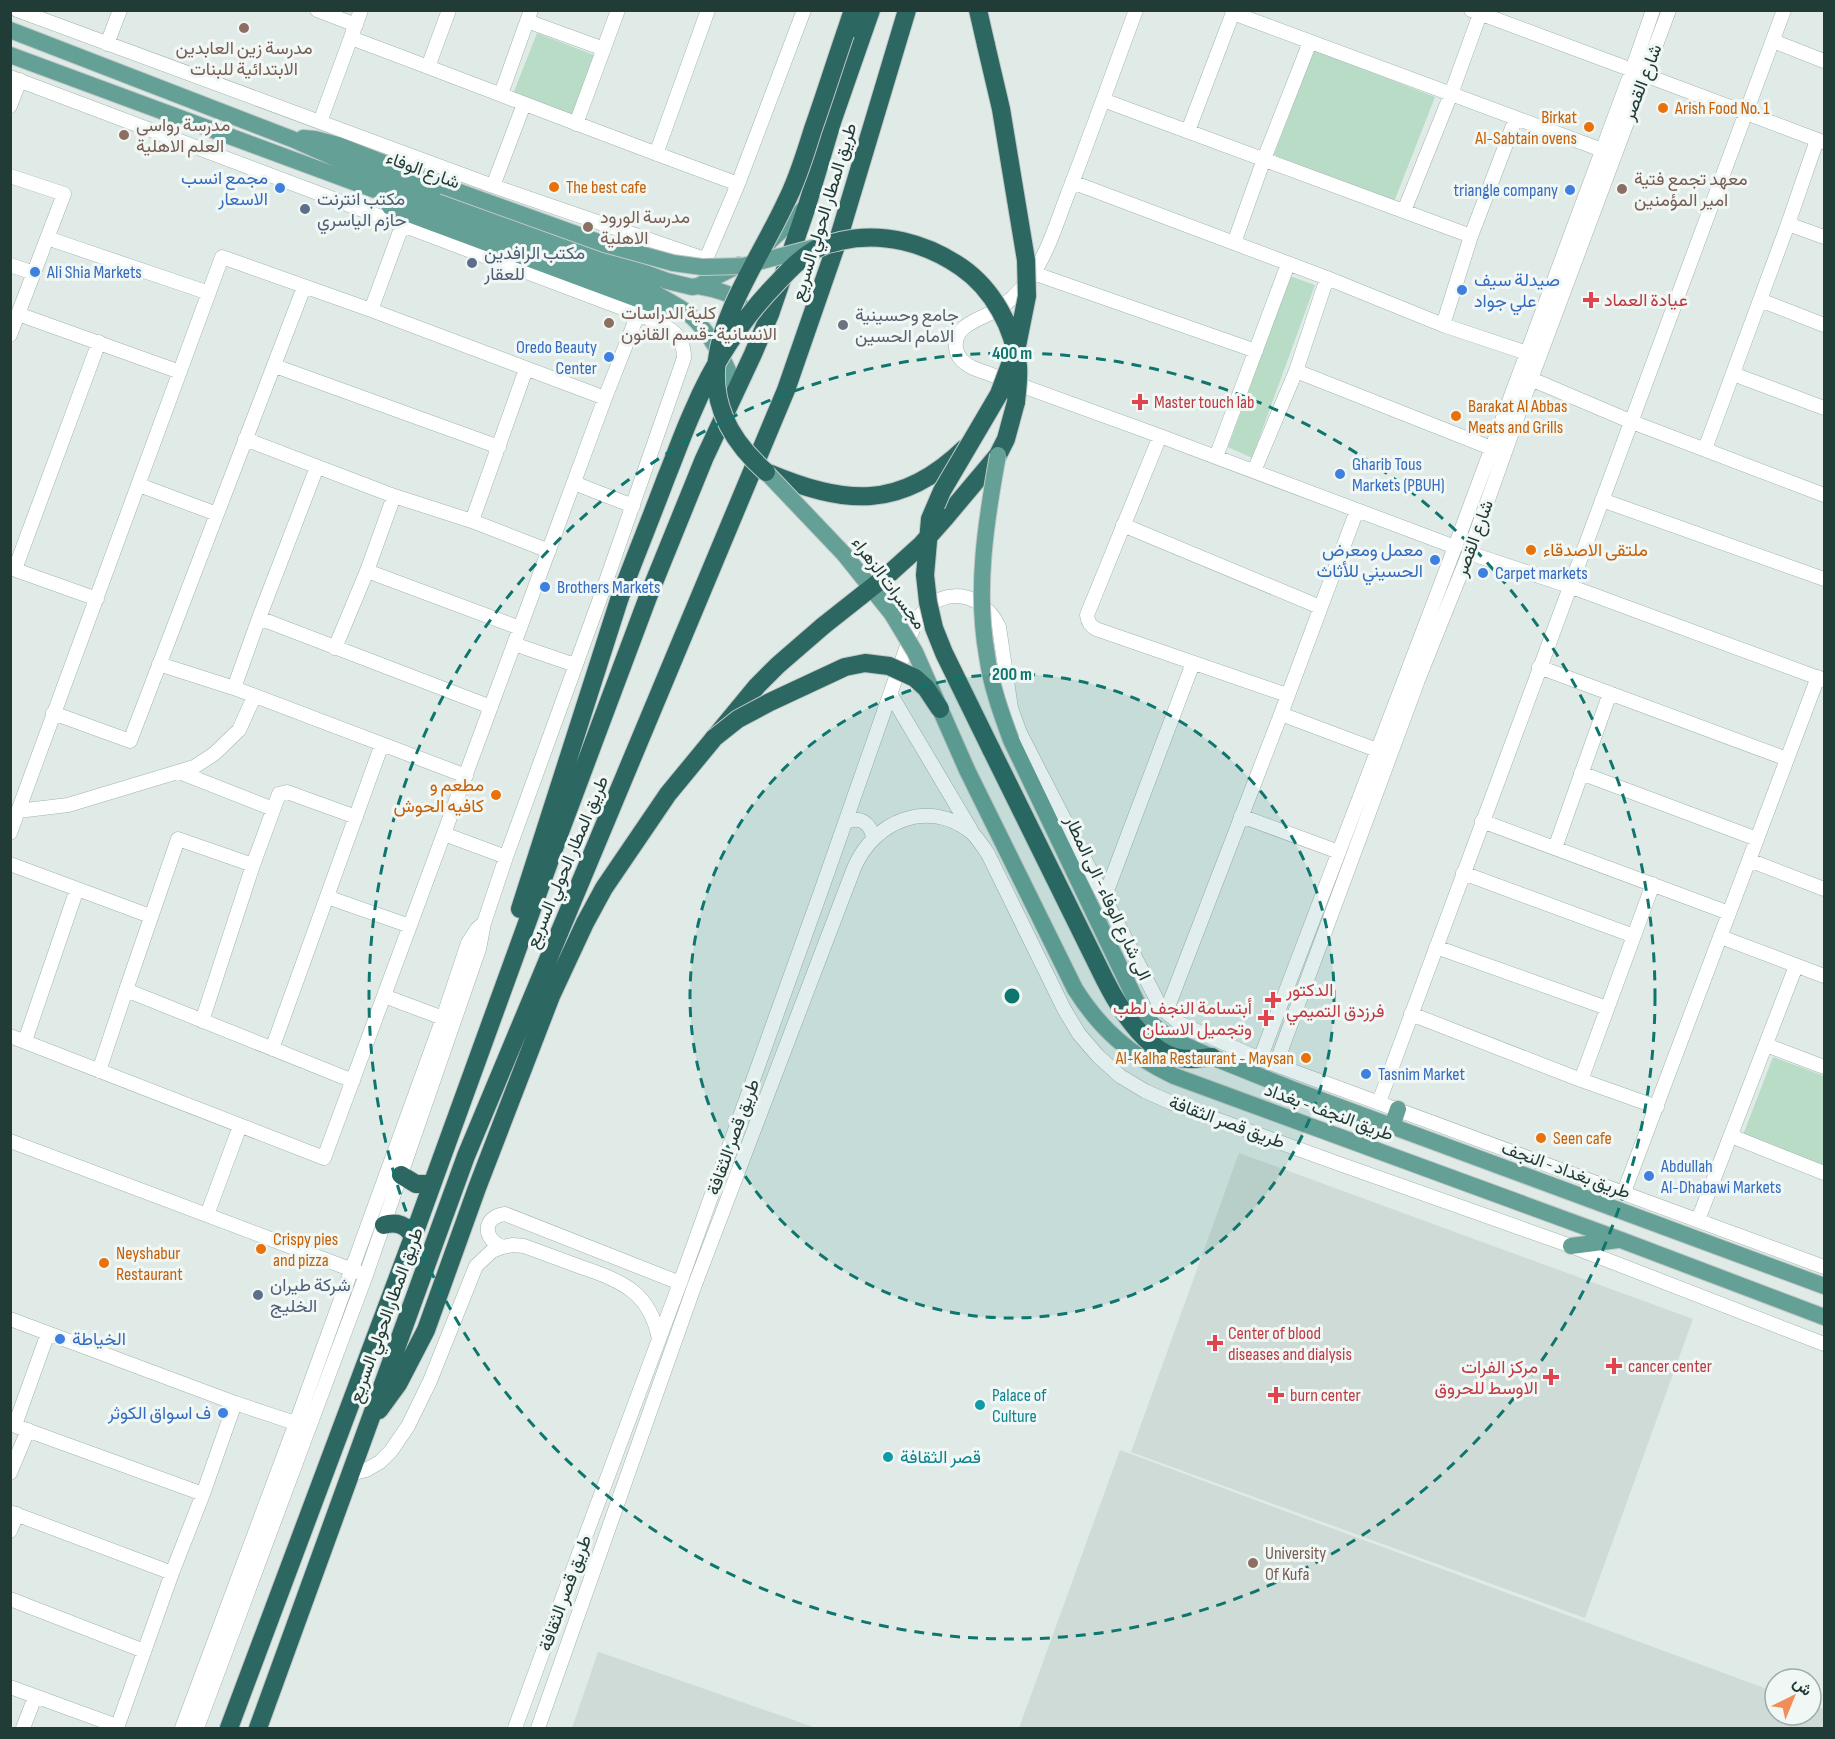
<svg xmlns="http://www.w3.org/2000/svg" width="1835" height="1739" viewBox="0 0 1835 1739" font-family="'Sofia Sans Condensed',Vazirmatn,sans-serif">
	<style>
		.built { fill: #cedbd6 }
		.green { fill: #b9dcc6 }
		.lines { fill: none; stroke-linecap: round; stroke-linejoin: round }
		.minor-casing { stroke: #a3b3af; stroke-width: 15 }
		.major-casing { stroke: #c1c8c7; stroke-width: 18 }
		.highway-casing { stroke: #c1c8c7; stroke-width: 20 }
		.minor { stroke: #fff; stroke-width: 14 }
		.major { stroke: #65a097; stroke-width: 16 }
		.highway { stroke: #2d6761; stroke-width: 18 }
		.major-bridge-casing { stroke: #c1c8c7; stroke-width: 18; stroke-linecap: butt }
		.highway-bridge-casing { stroke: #c1c8c7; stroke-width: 20; stroke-linecap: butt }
		.major-bridge { stroke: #65a097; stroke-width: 16 }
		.highway-bridge { stroke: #2d6761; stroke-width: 18 }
		.ring { fill: none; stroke: #0f766e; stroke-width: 3; stroke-dasharray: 10 8 }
		.education-dot { fill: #8d6e63; stroke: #f0f7f5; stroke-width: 2 }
		.food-dot { fill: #e8710a; stroke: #f0f7f5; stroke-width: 2 }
		.shop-dot { fill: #3f7fe0; stroke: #f0f7f5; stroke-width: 2 }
		.service-dot { fill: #5c6f8a; stroke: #f0f7f5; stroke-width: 2 }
		.health-dot { fill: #e0444e; stroke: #f0f7f5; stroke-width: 2 }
		.worship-dot { fill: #6b7280; stroke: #f0f7f5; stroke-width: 2 }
		.culture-dot { fill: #0f9aa8; stroke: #f0f7f5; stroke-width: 2 }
		.labels { text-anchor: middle; stroke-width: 6; stroke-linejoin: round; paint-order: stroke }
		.education-label { font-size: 18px; fill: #785e54; stroke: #f0f7f5; text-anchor: start }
		.street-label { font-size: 18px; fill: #213b37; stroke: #f0f7f5 }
		.food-label { font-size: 18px; fill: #c56008; stroke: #f0f7f5; text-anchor: start }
		.shop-label { font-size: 18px; fill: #366cbe; stroke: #f0f7f5; text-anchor: start }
		.service-label { font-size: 18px; fill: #4e5e75; stroke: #f0f7f5; text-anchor: start }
		.health-label { font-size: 18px; fill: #be3a42; stroke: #f0f7f5; text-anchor: start }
		.worship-label { font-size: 18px; fill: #5b616d; stroke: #f0f7f5; text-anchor: start }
		.culture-label { font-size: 18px; fill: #0d838f; stroke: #f0f7f5; text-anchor: start }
		.centre { fill: #0f766e; stroke: #f0f7f5; stroke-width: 3 }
		.ring-label { font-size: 18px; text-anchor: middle; font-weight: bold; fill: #0f766e; stroke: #f0f7f5; stroke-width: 6; stroke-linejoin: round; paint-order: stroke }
	</style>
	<rect width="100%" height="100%" fill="#e0ebe7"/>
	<!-- built -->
	<path class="built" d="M1239,1153L1693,1319L1585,1618L1131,1452Z
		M1120,1450L1775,1692V1715H1811V1705L1824,1709V1728H1019Z
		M598,1652H599L816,1728H572Z"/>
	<!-- green -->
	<path class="green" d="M537,33L599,57L575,119L513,94Z
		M1314,50L1435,97L1394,202L1274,155Z
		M1290,276L1315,285L1252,458L1228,447Z
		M1773,1057L1824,1076V1165L1743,1135Z"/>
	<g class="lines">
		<!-- minor casing -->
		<g class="minor-casing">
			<path id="minor" d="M17,10L493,186L702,258L707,257L738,184L804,10
				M317,10L356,25
				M1136,10C1113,72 1091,134 1067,196C1057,222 1048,252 1032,275C1023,288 1012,299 1000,308C985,318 952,324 956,348C957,358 964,363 973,368L1160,436L1455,547
				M1471,10L1632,70
				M1233,13L1610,153
				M527,21L604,49
				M351,38C480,86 609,137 738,184
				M1773,41L1824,61
				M107,44L120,10
				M428,67L449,10
				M1645,75L1823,142
				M10,77L638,314C661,324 684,329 684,358L602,593L506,857L484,923L479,949L366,1275L197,1728
				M501,94L531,10
				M1103,100L1471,236
				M10,106L20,80
				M320,122L361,10
				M576,124L618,10
				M1188,131L1234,10
				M656,154L708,10
				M10,176L64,194L10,335
				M1072,182L1327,278L1443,325L1527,353
				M493,186L524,104
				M1404,211L1451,94L1480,14
				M1788,224L1824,237
				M47,238L209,293
				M1234,243L1264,159L1310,42
				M10,265L34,273
				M1033,273L1256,351
				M1760,300L1824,325
				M371,310L402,226
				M18,314L180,372
				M1443,325L1471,236L1516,118
				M275,366L499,447
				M1296,371L1491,448
				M1733,374L1824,408
				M1531,379L1632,422L1824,495
				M1160,436L1087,615C1088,622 1090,626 1096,629L1287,695
				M245,439L394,496L472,521L549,551
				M1705,449L1788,224L1817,140
				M1216,457L1288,264
				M1254,471L1296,371L1327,278
				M574,483L633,506
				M139,485L217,514
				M1602,500L1824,579
				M472,521L526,369
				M1123,525L1320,607
				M1469,553L1569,586L1824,680
				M10,568L97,599
				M15,569L99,342
				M367,571L520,628
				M259,618L491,707
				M514,644L575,665
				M335,648L367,571L394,496
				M159,664L234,688L466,776
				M1539,667L1787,759
				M234,688L259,618L317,467
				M891,695L971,830
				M53,713L130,741L304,287
				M1281,714L1377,750
				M179,772L273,809
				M1581,773L1757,839
				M18,811L68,805L194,767L214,754L239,730L254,697
				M1241,816L1339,852
				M1482,821L1729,913
				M846,822C860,816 871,823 873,838
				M10,833L222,257L371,310L605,398
				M444,834L506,857
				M1555,848L1610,693
				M1749,860L1824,889
				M10,864L150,916
				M1463,873L1634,936
				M1105,896L1193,663
				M327,897L410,926
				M1721,937L1824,976
				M1436,947L1607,1008
				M126,990L178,839L253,865
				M384,996L443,1018
				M1166,1012L1281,714L1357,510
				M1411,1014L1581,1080L1657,1107
				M202,1021L253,865L279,794L287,792L356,817
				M10,1036L324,1158L605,398L638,314
				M25,1041L77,889
				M1766,1045L1824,1067
				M272,1049L382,744
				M1260,1059L1455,547L1632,70L1653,10
				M1276,1064L1418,680L1469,553L1531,379L1669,10
				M99,1071L126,990L353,1081
				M1581,1080L1653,884
				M1379,1102L1784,10
				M1731,1136L1824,1173
				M10,1141L358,1272
				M1624,1192L1818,677
				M207,1215L240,1126
				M1698,1220L1796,966
				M502,1247C483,1239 482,1217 505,1214L680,1283
				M10,1319L235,1403L304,1426
				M10,1424L203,1494
				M15,1425L48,1333
				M10,1473L28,1430
				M350,1474L366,1470L380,1462L391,1451L408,1426L430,1381L476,1266L492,1251L502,1247L513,1245L524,1246C543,1253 562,1260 581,1267C622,1281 650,1292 659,1339
				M10,1512L172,1573
				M10,1531L17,1514
				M10,1599L144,1651
				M10,1687L117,1726
				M23,1728L35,1697
				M117,1728L172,1573L203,1494L235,1403
				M182,1728L296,1423L443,1018L468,943L477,929L484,923
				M515,1728L568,1583L680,1283L820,894L913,629C930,586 979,585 999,627L1011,708L1020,733L1159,1004L1166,1012L1179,1023L1260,1059L1824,1267
				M538,1728L694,1287L854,868C874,821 928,798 971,832C978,838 983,847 988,854L1064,1009L1079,1034L1098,1056L1120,1076L1145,1091L1172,1103L1334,1162L1571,1246L1824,1344"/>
		</g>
		<!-- major casing -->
		<g class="major-casing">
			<path id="major" d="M10,30L292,139L337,159L667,281L692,287L698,286L739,265
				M10,55L656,294C667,300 679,306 689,314C711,333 727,364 736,391
				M303,138L315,139L338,145L443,186
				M390,207L667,310
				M765,246L807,206
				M698,286C714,290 740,292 742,312C743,320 739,325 734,330
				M1011,740L1140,1009L1152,1024L1171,1039L1212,1057L1294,1090L1824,1286
				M967,770L1075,989C1101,1030 1130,1055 1174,1076L1621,1240L1824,1317
				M1392,1126L1398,1109
				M1571,1246L1618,1240"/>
		</g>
		<!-- highway casing -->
		<g class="highway-casing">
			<path id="highway" d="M978,10L986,45
				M845,34L853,10
				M766,472C845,505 900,511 965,448
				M945,518L998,455L1006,439L1016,402
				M991,749L1105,980C1118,1006 1145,1049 1175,1057C1188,1061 1200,1058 1212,1057
				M520,909L620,597
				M401,1175L416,1184H432
				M384,1225C397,1221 407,1225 413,1237
				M379,1410L398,1384L426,1330L477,1188L551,996L585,923L604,888L668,794L757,686L778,665L823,626
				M229,1728L413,1237L560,832L648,597L704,459L753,354L770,314L807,206L833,119L871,10
				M258,1728L466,1156L786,390L838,240L907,10"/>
		</g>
		<!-- minor -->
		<use href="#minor" class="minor"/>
		<!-- major -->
		<use href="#major" class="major"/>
		<!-- highway -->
		<use href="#highway" class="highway"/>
		<!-- major-bridge casing -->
		<g class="major-bridge-casing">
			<path id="major-bridge" d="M443,186L604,244L673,263L702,267L743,266L816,247
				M998,455C986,521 975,589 987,656C991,685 1001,713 1011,740
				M766,472L844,554L892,614L915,652L967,770"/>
		</g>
		<!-- highway-bridge casing -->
		<g class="highway-bridge-casing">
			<path id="highway-bridge" d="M986,45L1001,109L1026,260L1027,296L1017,346L999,394L942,491L930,519L925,575L928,602L934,628L944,653L991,749
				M766,472C664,382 742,296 786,202C798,179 805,154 813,129C824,98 834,66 845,34
				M620,597C635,557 651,518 666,478C675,456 683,433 693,411C713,364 742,319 777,283C790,269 805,253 823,246C828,243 835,243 840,241C882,231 926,243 961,267C993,289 1014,328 1018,366C1019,378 1017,391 1016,402
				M823,626L890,573L921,545L945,518
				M714,738L738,719L770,702L845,667L865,663L889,666L915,678L926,688L940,709"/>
		</g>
		<!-- major-bridge -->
		<use href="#major-bridge" class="major-bridge"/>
		<!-- highway-bridge -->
		<use href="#highway-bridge" class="highway-bridge"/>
	</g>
	<!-- distance rings -->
	<circle cx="1012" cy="996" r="322" fill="#0f766e" fill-opacity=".12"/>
	<g class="ring">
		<circle cx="1012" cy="996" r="322"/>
		<circle cx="1012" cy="996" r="643"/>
	</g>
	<!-- markers -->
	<g class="education-dot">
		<circle cx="244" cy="28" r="6"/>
		<circle cx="124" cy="135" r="6"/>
		<circle cx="1622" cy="189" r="6"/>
		<circle cx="588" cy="227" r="6"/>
		<circle cx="609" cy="323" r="6"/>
		<circle cx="1253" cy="1563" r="6"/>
	</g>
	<g class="food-dot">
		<circle cx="1663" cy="108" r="6"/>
		<circle cx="1589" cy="127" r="6"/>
		<circle cx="554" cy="187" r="6"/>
		<circle cx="1456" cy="416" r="6"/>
		<circle cx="1531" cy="550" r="6"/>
		<circle cx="496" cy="795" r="6"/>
		<circle cx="1306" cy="1058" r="6"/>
		<circle cx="1541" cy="1138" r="6"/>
		<circle cx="261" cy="1249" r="6"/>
		<circle cx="104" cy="1263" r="6"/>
	</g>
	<g class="shop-dot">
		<circle cx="280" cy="188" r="6"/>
		<circle cx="1570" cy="190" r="6"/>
		<circle cx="35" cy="272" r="6"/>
		<circle cx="1462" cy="290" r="6"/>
		<circle cx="609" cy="357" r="6"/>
		<circle cx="1340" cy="474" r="6"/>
		<circle cx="1435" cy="560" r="6"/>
		<circle cx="1483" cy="573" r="6"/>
		<circle cx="545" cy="587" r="6"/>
		<circle cx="1366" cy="1074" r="6"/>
		<circle cx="1649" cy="1176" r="6"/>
		<circle cx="60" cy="1339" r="6"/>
		<circle cx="223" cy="1413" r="6"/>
	</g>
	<g class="service-dot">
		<circle cx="305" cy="209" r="6"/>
		<circle cx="472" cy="263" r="6"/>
		<circle cx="258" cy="1295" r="6"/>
	</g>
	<g class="health-dot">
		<path d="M1588 291h6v6h6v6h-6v6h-6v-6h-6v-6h6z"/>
		<path d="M1137 393h6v6h6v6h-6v6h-6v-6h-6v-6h6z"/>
		<path d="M1270 991h6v6h6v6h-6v6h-6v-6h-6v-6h6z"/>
		<path d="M1263 1009h6v6h6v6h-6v6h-6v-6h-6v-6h6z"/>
		<path d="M1212 1334h6v6h6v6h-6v6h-6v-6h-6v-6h6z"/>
		<path d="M1611 1357h6v6h6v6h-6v6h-6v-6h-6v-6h6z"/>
		<path d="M1548 1368h6v6h6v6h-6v6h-6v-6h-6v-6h6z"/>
		<path d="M1273 1386h6v6h6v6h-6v6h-6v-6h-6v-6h6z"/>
	</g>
	<circle class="worship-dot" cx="843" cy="325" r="6"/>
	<g class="culture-dot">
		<circle cx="980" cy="1405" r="6"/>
		<circle cx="888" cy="1457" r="6"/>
	</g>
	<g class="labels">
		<!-- education labels -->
		<g class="education-label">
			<text x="244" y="54" text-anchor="middle">مدرسة زين العابدين<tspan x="244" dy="21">الابتدائية للبنات</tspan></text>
			<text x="136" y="131">مدرسة رواسي<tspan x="136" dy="21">العلم الاهلية</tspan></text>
			<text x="1634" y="185">معهد تجمع فتية<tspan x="1634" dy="21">امير المؤمنين</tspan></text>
			<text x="600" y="223">مدرسة الورود<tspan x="600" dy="21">الاهلية</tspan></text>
			<text x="621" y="319">كلية الدراسات<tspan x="621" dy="21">الانسانية -قسم القانون</tspan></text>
			<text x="1265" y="1559">University<tspan x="1265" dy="21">Of Kufa</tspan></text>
		</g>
		<!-- street labels -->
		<g class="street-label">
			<text transform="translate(1642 82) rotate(-69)" y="6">شارع القصر</text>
			<text transform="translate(423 170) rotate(20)" y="6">شارع الوفاء</text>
			<text transform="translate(824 212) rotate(-73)" y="6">طريق المطار الحولي السريع</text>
			<text transform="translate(1474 538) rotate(-70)" y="6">شارع القصر</text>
			<text transform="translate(889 583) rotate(53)" y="6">مجسرات الزهراء</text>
			<text transform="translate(567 862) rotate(-67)" y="6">طريق المطار الحولي السريع</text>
			<text transform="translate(1108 898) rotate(65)" y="6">الى شارع الوفاء - الى المطار</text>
			<text transform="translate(1329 1112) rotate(20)" y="6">طريق النجف - بغداد</text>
			<text transform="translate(1227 1122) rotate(20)" y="6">طريق قصر الثقافة</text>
			<text transform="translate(733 1137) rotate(-70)" y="6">طريق قصر الثقافة</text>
			<text transform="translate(1566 1170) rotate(20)" y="6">طريق بغداد - النجف</text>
			<text transform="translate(386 1315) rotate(-70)" y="6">طريق المطار الحولي السريع</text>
			<text transform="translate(565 1593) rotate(-70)" y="6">طريق قصر الثقافة</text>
		</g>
		<!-- food labels -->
		<g class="food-label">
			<text x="1675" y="114">Arish Food No. 1</text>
			<text x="1577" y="123" text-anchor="end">Birkat<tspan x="1577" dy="21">Al-Sabtain ovens</tspan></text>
			<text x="566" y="193">The best cafe</text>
			<text x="1468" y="412">Barakat Al Abbas<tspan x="1468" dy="21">Meats and Grills</tspan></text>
			<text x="1543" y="556">ملتقى الاصدقاء</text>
			<text x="484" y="791" text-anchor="end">مطعم و<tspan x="484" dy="21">كافيه الحوش</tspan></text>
			<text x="1294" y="1064" text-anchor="end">Al-Kalha Restaurant - Maysan</text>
			<text x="1553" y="1144">Seen cafe</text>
			<text x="273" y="1245">Crispy pies<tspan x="273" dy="21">and pizza</tspan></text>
			<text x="116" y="1259">Neyshabur<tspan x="116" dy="21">Restaurant</tspan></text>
		</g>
		<!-- shop labels -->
		<g class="shop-label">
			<text x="268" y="184" text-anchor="end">مجمع انسب<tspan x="268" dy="21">الاسعار</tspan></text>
			<text x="1558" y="196" text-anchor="end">triangle company</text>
			<text x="47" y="278">Ali Shia Markets</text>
			<text x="1474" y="286">صيدلة سيف<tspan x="1474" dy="21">علي جواد</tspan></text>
			<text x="597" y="353" text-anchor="end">Oredo Beauty<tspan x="597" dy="21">Center</tspan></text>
			<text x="1352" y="470">Gharib Tous<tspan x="1352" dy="21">Markets (PBUH)</tspan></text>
			<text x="1423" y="556" text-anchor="end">معمل ومعرض<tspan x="1423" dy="21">الحسيني للأثاث</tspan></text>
			<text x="1495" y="579">Carpet markets</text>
			<text x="557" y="593">Brothers Markets</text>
			<text x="1378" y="1080">Tasnim Market</text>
			<text x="1661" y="1172">Abdullah<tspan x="1661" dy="21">Al-Dhabawi Markets</tspan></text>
			<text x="72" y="1345">الخياطة</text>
			<text x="211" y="1419" text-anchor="end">ف اسواق الكوثر</text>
		</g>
		<!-- service labels -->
		<g class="service-label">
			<text x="317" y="205">مكتب انترنت<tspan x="317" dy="21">حازم الياسري</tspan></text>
			<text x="484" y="259">مكتب الرافدين<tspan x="484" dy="21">للعقار</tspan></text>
			<text x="270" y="1291">شركة طيران<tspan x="270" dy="21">الخليج</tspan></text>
		</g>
		<!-- health labels -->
		<g class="health-label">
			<text x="1604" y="306">عيادة العماد</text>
			<text x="1154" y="408">Master touch lab</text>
			<text x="1286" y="996">الدكتور<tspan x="1286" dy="21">فرزدق التميمي</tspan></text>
			<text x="1252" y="1014" text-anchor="end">أبتسامة النجف لطب<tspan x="1252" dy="21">وتجميل الاسنان</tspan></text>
			<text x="1228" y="1339">Center of blood<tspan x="1228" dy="21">diseases and dialysis</tspan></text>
			<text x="1628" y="1372">cancer center</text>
			<text x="1538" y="1373" text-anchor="end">مركز الفرات<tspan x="1538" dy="21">الاوسط للحروق</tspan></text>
			<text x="1290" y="1401">burn center</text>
		</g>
		<!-- worship labels -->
		<g class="worship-label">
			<text x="855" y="321">جامع وحسينية<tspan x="855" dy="21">الامام الحسين</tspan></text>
		</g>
		<!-- culture labels -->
		<g class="culture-label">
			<text x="992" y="1401">Palace of<tspan x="992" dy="21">Culture</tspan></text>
			<text x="900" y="1463">قصر الثقافة</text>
		</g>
	</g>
	<circle cx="1012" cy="996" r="9" class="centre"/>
	<g class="ring-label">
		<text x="1012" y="359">400 m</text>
		<text x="1012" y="680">200 m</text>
	</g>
	<!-- border -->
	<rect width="1835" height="1739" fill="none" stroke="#213b37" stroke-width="24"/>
	<!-- north arrow -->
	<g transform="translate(1793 1697) rotate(43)"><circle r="28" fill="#f0f7f5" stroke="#9daca9" stroke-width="1.5"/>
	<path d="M0-4.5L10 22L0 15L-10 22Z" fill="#f18e58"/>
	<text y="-9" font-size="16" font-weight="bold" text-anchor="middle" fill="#213b37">ش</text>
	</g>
</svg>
